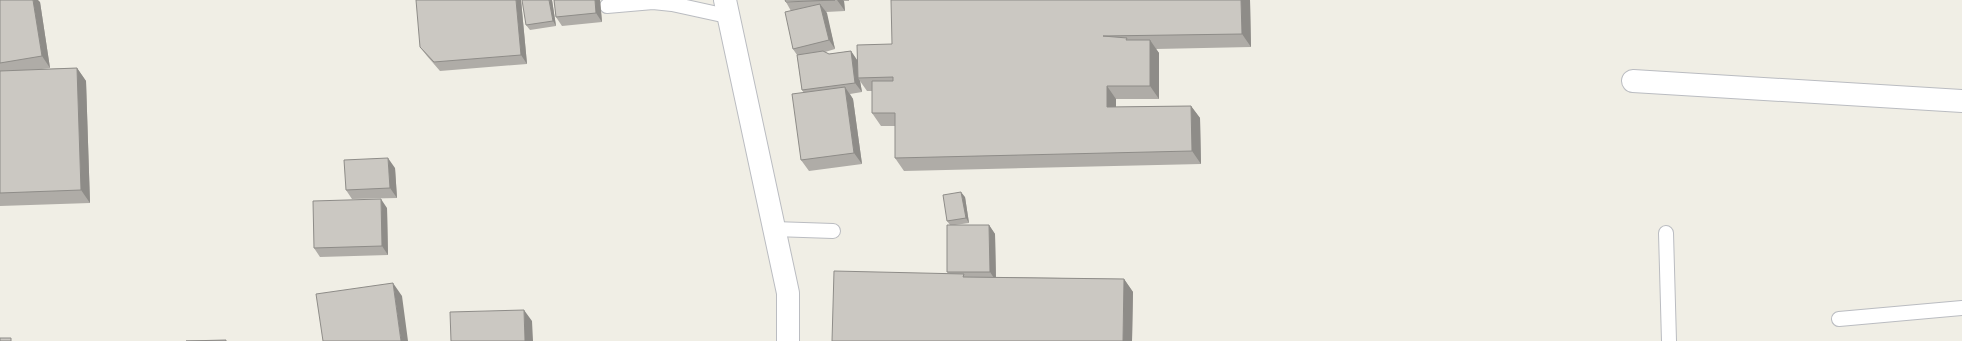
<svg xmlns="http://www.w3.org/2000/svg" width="1962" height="341" viewBox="0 0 1962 341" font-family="Jost,sans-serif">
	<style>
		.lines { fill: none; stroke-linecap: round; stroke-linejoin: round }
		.service-casing { stroke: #babcc1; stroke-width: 16 }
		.minor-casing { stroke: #babcc1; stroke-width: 24 }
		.service { stroke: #fff; stroke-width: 14 }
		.minor { stroke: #fff; stroke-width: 22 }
		.wall { fill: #afaca7 }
		.shaded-wall { fill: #8e8c88 }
		.building { fill: #cbc8c2; stroke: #8e8c88 }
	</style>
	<rect width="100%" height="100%" fill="#f0eee5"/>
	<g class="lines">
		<!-- service casing -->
		<g class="service-casing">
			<path id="service" d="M607,6L653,2L672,4L727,16
				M774,229L833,231
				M1666,233L1669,341
				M1839,319L1962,308"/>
		</g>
		<!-- minor casing -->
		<g class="minor-casing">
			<path id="minor" d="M725,0L788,293V341
				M1633,81L1962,101"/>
		</g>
		<!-- service -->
		<use href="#service" class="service"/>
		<!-- minor -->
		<use href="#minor" class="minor"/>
	</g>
	<!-- wall -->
	<path class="wall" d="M0,0L40,2L50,68L42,69L77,68L86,81L90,203L0,206Z
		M521,0L527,64L440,71L427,56L420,47Z
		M552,0L556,26L530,30L526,25Z
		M554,0H600L602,22L562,26L556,17Z
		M785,0H849V1H844L845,11L826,12L835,49L825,52L829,54L851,51L857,60V62L892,44L1250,0L1251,47L1156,49L1159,53V99H1116V107L1191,106L1200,118L1201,164L904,171L895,158V126H881L872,113V91H867L860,81L862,92L850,94L853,99L862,164L809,171L801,160L804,93L802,90L797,55L793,49L791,11L786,2Z
		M395,168L397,198L352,199L346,190Z
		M965,197L969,223L955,225H989L995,234L996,277L1124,279L1133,292L1132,341L948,273L947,272L950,225L947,221Z
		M387,208L388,255L320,257L314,248Z"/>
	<!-- shaded-wall -->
	<path class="shaded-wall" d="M33,0H38L40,2L50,68L42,56Z
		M516,0H521L527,64L521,55Z
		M549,0H552L556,26L553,21Z
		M595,0H600L602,22L596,13Z
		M837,0H843L844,1L845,11Z
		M1241,0H1250L1251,47L1242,34Z
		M820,4L827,13L835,49L829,40Z
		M1150,40L1159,53V99L1150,86Z
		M851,51L857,60L860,78H858L860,81L862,92L855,83Z
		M77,68L86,81L90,203L81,190Z
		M1107,86L1116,99V120L1107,107Z
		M845,87L853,99L862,164L854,153Z
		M1191,106L1200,118L1201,164L1192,151Z
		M388,158L395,168L397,198L390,188Z
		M961,192L965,197L969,223L966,218Z
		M381,199L387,208L388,255L382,246Z
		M989,225L995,234L996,281L990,272Z
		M1124,279L1133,292L1132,341H1123Z
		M393,283L402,296L408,341H401Z
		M524,310L532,321L533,341H525Z"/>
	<!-- building -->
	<path class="building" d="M0,0H33L42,56L0,63Z
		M416,0H516L521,55L434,62L420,47Z
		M522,0H549L553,21L526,25Z
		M554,0H595L596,13L556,17Z
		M785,0H835L786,2Z
		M891,0H1241L1242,34L1103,36L1127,38L1126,40H1150V86H1107V107L1191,106L1192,151L895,158V113H872V81H893V77L858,78L857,45L892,44Z
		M820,4L829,40L793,49L785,12Z
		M823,51L829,54L851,51L855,83L802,90L797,55Z
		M77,68L81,190L0,193V71Z
		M845,87L854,153L801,160L792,94Z
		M388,158L390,188L346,190L344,160Z
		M961,192L966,218L947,221L943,195Z
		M381,199L382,246L314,248L313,201Z
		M947,225H989L990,272H947Z
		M834,271L964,274L963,277L1124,279L1123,341H832Z
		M393,283L401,341H323L316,294Z
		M524,310L525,341H451L450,312Z
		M0,338H11V341H0Z
		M226,340V341H186Z"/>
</svg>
